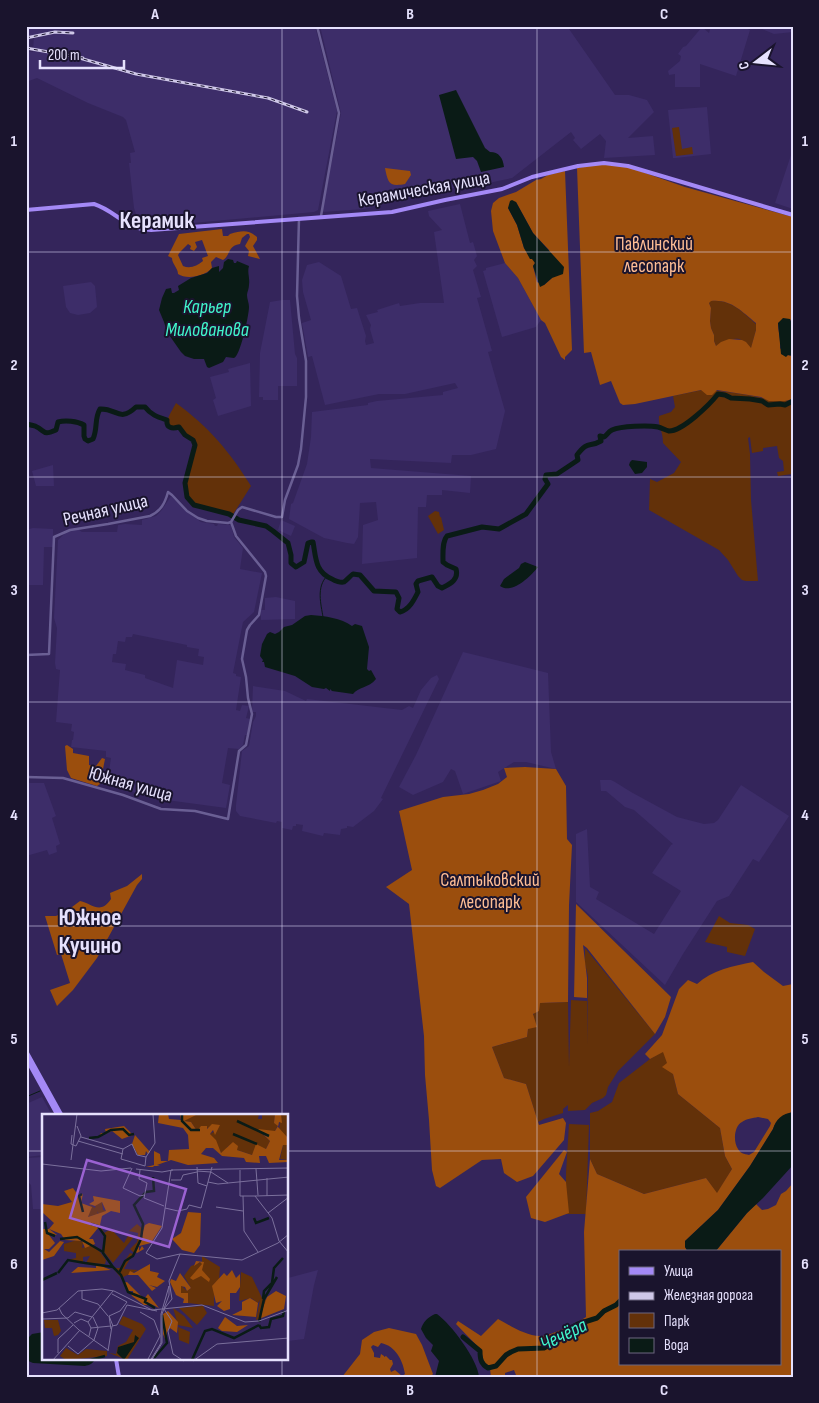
<svg xmlns="http://www.w3.org/2000/svg" width="819" height="1403" viewBox="0 0 819 1403" font-family="'Sofia Sans Condensed',sans-serif">
	<style>
		.built { fill: #3d2d69; fill-rule: evenodd }
		.green { fill: #633109 }
		.forest { fill: #9b4e0d; fill-rule: evenodd }
		.water { fill: #0a1b16 }
		.lines { fill: none; stroke-linecap: round; stroke-linejoin: round }
		.stream { stroke: #0a1b16; stroke-width: 1 }
		.river { stroke: #0a1b16; stroke-width: 5 }
		.minor { stroke: #6a5f94; stroke-width: 2.5 }
		.major { stroke: #a489f6; stroke-width: 4 }
		.rail-casing { stroke: #cec7e7; stroke-width: 3 }
		.rail { stroke: #1a142d; stroke-width: 1; stroke-dasharray: 4; stroke-linecap: butt }
		.grid { fill: none; stroke: #e6e1fd; stroke-width: 1; stroke-opacity: 0.55 }
		.labels { text-anchor: middle; stroke-width: 4; stroke-linejoin: round; paint-order: stroke }
		.street-label { font-size: 19px; fill: #e6e1fd; stroke: #1a142d }
		.park-label { font-size: 19px; fill: #ffbe95; stroke: #1a142d }
		.water-label { font-size: 20px; font-style: italic; fill: #41f6cc; stroke: #1a142d }
		.district-label { font-size: 24px; font-weight: bold; fill: #e6e1fd; stroke: #1a142d }
		.inset-river { fill: none; stroke: #0a1b16; stroke-width: 2.5 }
		.inset-road { fill: none; stroke: #7b709c; stroke-width: 1 }
		.view { fill: #9b62d2; fill-opacity: 0.15; stroke: #9b62d2; stroke-width: 2.5 }
		.inset-edge { fill: none; stroke: #e6e1fd; stroke-width: 2.5 }
		.neatline { fill: none; stroke: #e6e1fd; stroke-width: 2 }
		.grid-label { font-size: 16px; text-anchor: middle; font-weight: bold; fill: #e6e1fd }
	</style>
	<rect width="100%" height="100%" fill="#34255b"/>
	<!-- built -->
	<path class="built" d="M30,26H315L337,111L318,210L314,212L181,224L180,219H167V217H160L159,215L136,214L134,208L129,163H131L130,153L135,152L126,120L123,117L88,103L37,78L26,82V51L33,52L34,35L28,36L26,34Z
		M320,26H568L569,29L615,95H629L647,100L654,112L628,138L653,136L655,155L604,158L606,141L600,134L581,149L573,140L575,138L571,132L512,178L479,185L478,183L456,188L442,189L364,209L323,212V208L341,113Z
		M711,26H741L750,30L736,76L700,64V87H675V74L669,75L668,71L680,61L681,56L678,54L683,47L686,46L702,27L709,33Z
		M755,26H793V32L774,34Z
		M707,107L711,154L676,158H673L668,110Z
		M793,149V209L775,203Z
		M460,204L470,243L473,242L477,256L474,260L477,266L473,270L481,297L477,298L492,351L488,352L505,411L496,449L471,455H452L451,463L370,459L371,468L471,476L470,493L442,490V495H427L426,507H418L417,558L362,564L363,525L378,520L376,502L360,503L358,537L354,544L347,543L324,538L289,519L291,504L293,503L307,464L311,437L312,412L368,405V403L377,401L443,395V392L458,388L455,383L405,394H379L325,405L312,356L308,357L302,323L311,320L303,292L302,280L307,265L319,262L341,276L351,309L357,308L366,336L365,341L366,345L374,343L370,329L371,325L366,315L378,312L377,310L399,303L400,306L420,303H444L434,232L442,230L429,216L428,211Z
		M505,263L518,278L541,320L536,327L502,337L483,271L486,270V268Z
		M91,282L95,286L97,307L90,313L78,315L70,313L66,307L63,286Z
		M282,300H290L295,354L297,358V386H278V400H263V397H259L260,353L270,302Z
		M250,363L251,406L218,416L213,400L216,398L210,377L229,372L228,369Z
		M53,465L54,486H36L32,471Z
		M171,496L187,512L201,522L214,524L215,526H217L218,524L231,525L234,537L243,548L240,569L262,573L254,612L243,622L233,673L236,674V676L241,677L236,710L240,711L242,705L249,706L246,718L250,719L247,735H245L243,745L239,749L228,748L222,783L230,785L226,808L159,799L107,785L111,758L106,757V751L71,747L72,740H73L74,732L71,731L72,724L56,722L60,670L56,669L55,663L57,628L54,618L58,540L65,533L72,530H79L82,532H117L118,525L125,524L142,525V520L156,516L161,511ZM133,634L187,645V647L199,649L198,656L204,657L203,665L177,660L173,688L145,678V675L125,670L126,664L112,662L113,654H116L118,641L125,642L126,637H132Z
		M281,520L295,526L291,536L278,530Z
		M33,528L53,529V547H44L43,585H26V530Z
		M276,597L295,601V619L261,620V610H265V598Z
		M463,652L548,673L551,752L556,769L526,762H514L498,772L501,781L463,794L455,771L451,769L443,782L413,795L399,787L416,755Z
		M437,675L439,679L381,798L383,799L374,811L353,827L347,826V828L341,829L340,835L324,833L323,836L302,831L303,825L296,824V826H293L292,830L282,828V822L277,821L276,823L240,816L236,811V805L242,751L249,746L253,722L256,716V712H252L253,686L285,691L306,701L307,699L402,710L409,706L413,708L421,690L431,678Z
		M600,780H611L615,782L631,792L677,817L704,824L714,823L718,820L741,785L789,816L759,862L753,859L729,896L717,901L683,954L665,985L576,902V834L587,829L590,887L599,892L596,899L654,934L681,891L652,873L671,845L673,844L634,810L625,807L606,791H601Z
		M26,783H44L56,816L52,818L60,844L56,846L57,852L49,855L47,850L26,856Z
		M42,1097L52,1115L44,1116V1155L26,1157V1104Z
		M44,1157V1209H33L31,1185L27,1181L26,1158Z
		M318,1270L314,1285L304,1339L288,1341V1278Z"/>
	<!-- green -->
	<path class="green" d="M679,127L682,149L692,147L693,154L676,156L672,128Z
		M710,301C731,299 741,311 756,324V330L751,349C738,331 730,341 716,346L714,341V335L711,328L710,321L711,308L709,303Z
		M702,390C719,390 736,393 753,396C769,399 777,404 793,399V468L791,469L792,474L778,476L777,472L784,471L783,461L779,458L777,446L763,448V451L752,453L750,437L748,438L750,454L751,500L758,581H746L742,580L738,576L728,560L719,550L649,510L650,479L657,482L674,473L681,462L663,443C663,431 658,427 659,416L671,412L675,407L673,396Z
		M176,403C209,427 230,452 251,486L232,516C222,511 200,509 194,505C176,492 192,461 195,445C192,438 184,433 179,427C157,432 172,411 176,403Z
		M435,511L439,512L440,517H441L444,530L438,534L428,516Z
		M719,916L730,923L748,925L755,929L745,956L727,952V947L705,942Z
		M585,948L655,1034L618,1071L608,1087L606,1095L603,1098L592,1103L585,1110L568,1111V1105L563,1109V1113L544,1119L538,1122L526,1084L504,1078L492,1047L527,1037C528,1024 533,1014 540,1003L568,1002L569,1067L571,1000L587,1001V1045L588,976L585,964Z
		M663,1051L673,1074L678,1094L720,1128L725,1156L732,1169L717,1194L706,1178L644,1194L597,1174L590,1159V1113L598,1111L612,1102L619,1083L650,1059Z
		M569,1124L589,1125L586,1214H566V1173Z"/>
	<!-- forest -->
	<path class="forest" d="M610,164L628,167L685,187L793,217V327L790,319L778,323C778,332 781,339 780,348L787,355L793,356V399L785,401H769L761,397L717,390L712,395H707L701,390L635,404L623,405L620,403L611,381L600,385L591,352L584,353L577,168L594,165ZM711,301C731,299 741,311 756,323V330L751,348L746,342L742,340L729,339L721,342L716,346L714,341V335L711,328L710,321L711,308L709,303Z
		M385,168L410,171L411,175L405,184C389,187 388,183 385,168Z
		M565,171L572,350L565,357V360L561,357L545,323L541,320L518,278L505,263L493,231L491,211L493,203L499,198L516,192L536,180L541,179L548,175ZM516,202L533,233L549,250L552,278L544,285L537,282L533,266L535,263L534,261L524,248L517,225L508,208Z
		M222,229L223,236H228L230,234C242,231 247,229 257,237V240L253,246L260,259L248,256L249,251L245,246L250,237L249,234H247L242,238L240,244C227,246 231,255 223,260L216,257L211,262L212,268C205,276 187,280 178,274C178,268 172,264 172,258L168,256L179,234ZM202,240L208,256L202,258L203,261C197,266 190,269 183,266L178,255L180,252L188,244L191,246L190,249L194,251L197,247L195,242Z
		M67,745L73,749V753L89,756V765L96,766L102,758L105,759L100,784L97,786L71,778L67,770L65,746Z
		M525,767L556,769L566,786L567,839L572,845L569,905L568,1002L540,1003L539,1011L533,1014L537,1027L528,1029L527,1037L492,1047L504,1078L526,1084L539,1125L563,1118L566,1123L564,1140L533,1176L517,1182L504,1173L501,1159L482,1160L440,1188L436,1186L432,1170L429,1120L425,1075L424,1036L409,904L386,887L412,870L399,811L443,797L469,794L483,790L498,784L507,777L504,768Z
		M142,874V879L137,885L97,958L73,990L57,1006L50,990L70,983L61,954L57,955L45,916H56L68,910L80,901C93,904 100,915 111,899L110,893L127,886Z
		M576,904L671,997L665,1017L655,1034L587,948L583,945L587,978V998L574,997Z
		M753,962L764,972L783,986L793,984V1112C783,1114 776,1120 773,1129L750,1166L718,1210L685,1241V1247L688,1252H620V1364H780V1252H715L747,1213L756,1204L762,1210L768,1209L776,1205L781,1194L786,1191L793,1183V1377H519L516,1375L514,1370L505,1373V1377H491L490,1369L484,1363L481,1350L456,1324L458,1321L481,1336L498,1319C511,1326 527,1337 542,1336C550,1336 579,1322 586,1317L584,1232L590,1159L597,1174L644,1194L706,1178L717,1193L732,1169L725,1156L720,1128L678,1094L673,1074L662,1067L667,1063L663,1052L650,1059L645,1054L662,1035L679,989L688,980L697,984C712,970 733,966 753,962ZM758,1117L768,1119L771,1123L770,1126L754,1152L749,1155C744,1154 740,1153 738,1149C733,1142 734,1126 742,1122C746,1119 753,1118 758,1117Z
		M564,1150L567,1152L559,1174L566,1182L569,1213L545,1222L531,1218L526,1197Z
		M389,1328L416,1334L422,1345L433,1374L430,1377H342L360,1354L362,1340L374,1332ZM381,1343C396,1346 403,1361 405,1374L402,1376L395,1370L391,1372L390,1369L393,1364L392,1360H390L386,1356L384,1357V1356L381,1354L380,1358L374,1357V1353L371,1347L373,1345L378,1347Z"/>
	<!-- water -->
	<path class="water" d="M456,90L485,148L490,152C499,152 503,158 504,167L481,172L477,161L473,157L456,159L439,95Z
		M512,200L516,202L533,233L564,267L563,274L552,278L544,285L540,287L533,266L535,263L532,259H530L524,248L517,225L508,208L510,201Z
		M228,259L233,260L234,263H236L237,261L249,266C247,273 250,277 249,285C249,289 247,292 247,295C247,299 249,303 249,307C249,315 240,357 234,358C231,358 229,357 226,357L223,362L209,368L207,367L204,359H194L185,356L181,352L167,332L164,322L159,310L162,298L166,289L171,288L172,293H174L179,290L178,286L191,278L207,273L212,268L219,266V272L223,268L224,262Z
		M783,318L790,319L793,327V356L788,355L786,357L781,354L778,323Z
		M632,460L647,462V467L642,473L635,474L629,465L630,462Z
		M525,562L538,567C531,576 512,595 500,586L504,579L519,568L521,564Z
		M311,615C325,616 341,618 352,626L355,624L362,626L369,647L367,669L369,671L371,670L376,679C369,688 358,687 353,694L332,691L330,689V691L326,688L324,689L312,687L295,676L265,667L264,662H262L263,660L260,656L262,644L267,634L270,632L275,634L279,632L284,627L292,625L305,616Z
		M793,1112V1165L763,1198L747,1213L715,1252H688L685,1247V1241L718,1210L750,1166L773,1129C776,1119 782,1114 793,1112Z
		M435,1314H437C451,1324 478,1360 479,1377H435L439,1361L431,1351L433,1345L426,1338L421,1329C423,1322 428,1317 435,1314Z
		M44,1332V1359H95C93,1364 89,1365 85,1366L33,1363L26,1360V1340L32,1334Z"/>
	<g class="lines">
		<!-- stream -->
		<path class="stream" d="M323,617C321,604 316,587 327,576
			M26,1097L40,1091"/>
		<!-- river -->
		<path class="river" d="M26,424C28,424 34,426 35,426C46,431 42,436 56,430L58,422C65,420 77,421 84,425V436L85,439L88,441L93,439C98,428 94,419 100,409C117,408 119,423 136,407H145C151,415 158,417 167,420C166,428 172,429 179,427L185,435L193,440L195,445L185,483L187,497L194,505L229,514L239,520L266,526L273,531L288,543L291,555V563L296,567L304,562L308,543L311,542H313C316,558 315,572 332,579C335,581 341,583 344,582C347,580 350,576 353,574L360,575L374,591L396,592L399,598L397,609L400,612C409,610 414,600 418,592L416,584L418,581L432,577L438,586L442,588C450,584 459,580 456,569L447,565L443,562C443,554 442,542 447,536L482,527L499,529L526,514L548,484L545,479L546,475L557,474L578,460L577,455C588,440 589,448 601,441L600,436L604,437C607,435 608,432 612,430C621,426 648,425 658,427C662,428 665,430 669,431C683,431 710,404 718,394L725,395L731,398L750,399L762,401L768,405L780,404L785,405L793,401
			M463,1337L480,1351C480,1359 481,1364 488,1368L496,1366L506,1355L511,1352L518,1349L544,1348L555,1342L566,1331L578,1324L597,1318L604,1311L616,1305L620,1301"/>
		<!-- minor -->
		<path class="minor" d="M317,26L339,113L321,216
			M26,655L49,654L54,537L70,530L108,524L150,516C161,511 165,503 168,492L172,495L187,511L198,518L207,521L228,523L231,522L238,510L242,507L276,517H282L285,500L298,465L301,449L306,397V361L299,318L297,296L299,218
			M26,777L63,778L123,795L161,809L195,811L228,819L239,751L246,745L252,714L248,698L246,677L242,659L243,653L247,630L250,625L259,615L266,576L265,572L236,536L231,522"/>
		<!-- major -->
		<path class="major" d="M26,210L94,204C116,211 125,229 151,230L392,212L445,200L502,189L532,177L578,166L604,163L628,166L793,215
			M26,1051L62,1116
			M26,1058L58,1116
			M116,1359L119,1377"/>
		<!-- rail casing -->
		<g class="rail-casing">
			<path id="rail" d="M26,38L55,32L73,33
				M26,48L83,58
				M76,57L136,74L268,98L307,112"/>
		</g>
		<!-- rail -->
		<use href="#rail" class="rail"/>
	</g>
	<!-- grid -->
	<path class="grid" d="M282,26V1116M537,26V1377M26,252H793M26,477H793M26,702H793M26,926H793M26,1151H44M288,1151H793M282,1359V1377"/>
	<g class="labels">
		<!-- street labels -->
		<g class="street-label">
			<text transform="translate(424 188) rotate(-10)" y="7">Керамическая улица</text>
			<text transform="translate(105 509) rotate(-13)" y="7">Речная улица</text>
			<text transform="translate(131 783) rotate(16)" y="7">Южная улица</text>
		</g>
		<!-- park labels -->
		<g class="park-label">
			<text x="654" y="250">Павлинский<tspan x="654" dy="22">лесопарк</tspan></text>
			<text x="490" y="886">Салтыковский<tspan x="490" dy="22">лесопарк</tspan></text>
		</g>
		<!-- water labels -->
		<g class="water-label">
			<text x="207" y="313">Карьер<tspan x="207" dy="23">Милованова</tspan></text>
			<text transform="translate(563 1334) rotate(-26)" y="7">Чечёра</text>
		</g>
		<!-- district labels -->
		<g class="district-label">
			<text x="157" y="228">Керамик</text>
			<text x="90" y="925">Южное<tspan x="90" dy="28">Кучино</tspan></text>
		</g>
	</g>
	<!-- overview -->
	<g transform="translate(42 1114)">
		<rect width="246" height="246" fill="#34255b"/>
		<path d="M153,0H217L216,5H220V0H227L233,1L232,9L236,11L233,17L218,18L228,27L224,35L215,33L210,41L195,36L191,30L185,33L186,40L181,42L168,20L175,16L169,13L155,17L149,8L141,7ZM239,0H246V24L237,16ZM232,19L240,30L246,31V46L238,45L241,31L228,34L230,29L226,22ZM60,88L61,96L65,97L57,100L55,97L56,100L46,103L49,93L47,90L53,94L54,90ZM95,110L102,116L92,139L88,135L95,128L96,119L87,117ZM69,115L82,129L87,120L91,124L71,149L62,138V119ZM35,126L41,128L40,134L49,131L58,138L64,146L63,150L44,149L48,142L41,143V149L25,146L34,144V139L22,137V130ZM88,139L91,140L82,155L96,156L79,164L71,154H78ZM160,142L178,153L177,166L172,170V192L146,189V179H139V171L145,177L149,174L142,162L149,152L160,148ZM199,158L210,163L220,184L224,186L235,177L224,202L218,199L223,187L221,189L218,197L217,205L214,206L218,186L216,189L209,184L197,187ZM161,192L165,199L155,211L137,194ZM131,194L142,202L151,214L136,211ZM81,202L100,210L104,215L85,246L67,239L74,240L76,232L84,228L91,216L77,210ZM2,206H16L19,217L16,221L12,222L10,214H3ZM136,213L148,218L147,230L137,226ZM24,234L36,241L44,235L65,237V242L24,246L18,242Z" fill="#633109"/>
		<path d="M117,0H126L127,5L139,6L138,0H156L142,7L149,8L155,17L159,12H165V15L170,10L178,11L173,21L171,16L168,20L174,26L179,39L191,28L196,32L195,36L210,41L214,30L224,35L228,27L216,15L233,17L236,12L232,9L233,0H239L240,9L237,8L236,13L246,24V31H241L237,46H246V48L227,49L224,42H217L218,49L204,48L202,44L180,42L171,34H164L159,40L172,44L176,49L146,51L129,46L115,51L118,52H112L111,53H104L112,51V37L118,40L119,47H126L127,36L147,35L146,21L141,14L116,9ZM82,12L91,21L80,25L70,17L57,22L59,19H64L63,15ZM93,21L108,38L106,40L104,37L103,41H96L90,30ZM31,74L36,81L41,80L39,89L50,93L46,103L64,97L60,88L53,92L47,90L52,87L51,82L78,87V99L69,97L60,102L58,111L63,121L56,114L47,125H51L53,130L43,134L40,127L23,126L19,120L7,115L15,121H7L13,129L7,135H2L7,138L18,127L22,128L12,142L0,146V115H7L12,109L0,98V90L16,92L30,88L22,77ZM146,98L159,99L158,131L161,127L152,139L140,136L130,125L139,119ZM107,109L120,112L109,129L97,132V137L100,132L102,135L95,139L92,136L95,135L103,111ZM154,147L162,148L160,156L168,165L167,168L159,162L151,166L148,164L160,150L158,148L152,152ZM54,150L69,156L29,159L36,153L54,154ZM108,150V157L117,159L115,163L123,167L115,173L107,171L114,174L110,177L96,161H86L88,157L92,159ZM190,156L194,164L198,160V173L194,179H188V195L182,197L175,192L180,187L174,189L170,172L182,159L185,162ZM138,159L149,174L145,177L143,173L139,172V179H146V189H141L142,185L134,181L128,168L129,165L134,167ZM85,168L102,185L106,180L117,194L105,188L106,191H102L90,182L88,178L91,181V177H86L81,169ZM234,177L244,182L242,195L217,205L225,183ZM208,184L216,189L214,203L190,201L200,196V188ZM126,197L136,208L135,219L128,214L125,218V229L121,220V200ZM183,203L195,212L206,211L195,218L180,217L176,214Z" fill="#9b4e0d"/>
		<path d="M93,221L97,224L82,246L75,239L76,233L92,228Z" fill="#0a1b16"/>
		<path class="inset-river" d="M140,1V7L149,16H158M195,7L227,22M191,20L215,30M47,24L56,23L69,16L81,15L87,21L92,20M40,80L37,82L41,98M212,104L214,109L227,104M3,108L5,119L13,122M49,110L56,112L63,122L61,139L71,153M18,125L35,123L61,138M43,149L71,153L79,161L86,178L104,185L103,188L113,194M16,159L26,146L43,149M77,159L83,147L91,142L99,125L101,110L92,91L104,78L112,77L111,63M0,166L15,159M221,185L222,177L230,169L232,154L241,144M217,208L222,185L235,163M217,211L219,214L227,213L229,205L241,202L242,197M112,244L125,229L120,201M150,246L163,217L170,215L192,224L217,211M45,247L63,242"/>
		<path class="inset-road" d="M30,21L29,30L34,32L39,22L35,12M39,23L81,35M36,27L81,40M81,35L79,45L103,52M81,35L90,30L95,41L104,43M29,46L35,0M0,50L59,57L89,54M103,52L104,43L113,29L111,0M155,53L156,69L165,72M90,54L81,74L98,82L102,81M94,55L120,58L131,56M214,55L216,81M98,56L97,65L105,69L102,84L122,92M129,56L120,114L104,139L115,145L138,140L127,167L130,185L122,195L130,207L126,217L131,240L142,247M129,56L247,54M198,56V82H213L230,104L237,127L247,139M155,57L169,58L186,69M225,64V82M129,66H139L141,61L155,58M166,68L176,70L247,63M201,82L202,117L216,138M213,82L247,81M174,93L201,97M123,94L136,97L145,95L147,91L159,94L170,53M226,99L247,83M138,140L200,146L236,129L247,120M40,176V185L56,190L66,202M17,194L20,200L37,216L66,236M98,198L112,206L118,222L105,247M0,199L15,196L36,177L60,175L72,177L110,196L160,191L203,208L217,207L247,196M67,202L78,197L85,188L70,180M0,205L26,204L33,198L50,203M46,208L71,177M32,209L39,205L46,208L49,214L47,222M49,214L69,212M69,215L67,202L71,212M26,232L36,240L52,226L56,214L51,203M66,237L70,212L75,211L85,191L115,197M16,239V225L31,211M10,247L38,216M108,247L119,229V200L127,172V181L120,200V229L109,247M151,247L175,230L247,224"/>
		<path class="view" d="M45,46L144,75L127,133L28,104Z"/>
		<rect width="246" height="246" class="inset-edge"/>
	</g>
	<!-- border -->
	<rect width="819" height="1403" fill="none" stroke="#1a142d" stroke-width="55"/>
	<!-- legend -->
	<rect x="619" y="1250" width="162" height="115" fill="#1a142d" stroke="#6c6680"/>
	<rect x="629" y="1267" width="25" height="8" fill="#a489f6" stroke="#6c6680"/>
	<text x="664" y="1276" font-size="15" fill="#e6e1fd">Улица</text>
	<rect x="629" y="1292" width="25" height="8" fill="#cec7e7" stroke="#6c6680"/>
	<text x="664" y="1300" font-size="15" fill="#e6e1fd">Железная дорога</text>
	<rect x="629" y="1313" width="25" height="15" fill="#633109" stroke="#6c6680"/>
	<text x="664" y="1326" font-size="15" fill="#e6e1fd">Парк</text>
	<rect x="629" y="1338" width="25" height="15" fill="#0a1b16" stroke="#6c6680"/>
	<text x="664" y="1350" font-size="15" fill="#e6e1fd">Вода</text>
	<!-- north arrow -->
	<g transform="translate(756 62) rotate(254)" stroke="#1a142d" stroke-width="4" paint-order="stroke">
	<path d="M0-4L9 19L0 12L-9 19Z" fill="#e6e1fd"/>
	<text y="-8" font-size="14" font-weight="bold" text-anchor="middle" fill="#e6e1fd">С</text>
	</g>
	<!-- scale -->
	<path d="M40 60v8h84v-8" fill="none" stroke="#e6e1fd" stroke-width="2.5"/>
	<text x="48" y="60" font-size="15" fill="#e6e1fd" stroke="#1a142d" stroke-width="4" paint-order="stroke">200 m</text>
	<rect x="28" y="28" width="764" height="1348" class="neatline"/>
	<g class="grid-label">
		<text x="155" y="19">A</text>
		<text x="410" y="19">B</text>
		<text x="664" y="19">C</text>
		<text x="14" y="146">1</text>
		<text x="805" y="146">1</text>
		<text x="14" y="370">2</text>
		<text x="805" y="370">2</text>
		<text x="14" y="595">3</text>
		<text x="805" y="595">3</text>
		<text x="14" y="820">4</text>
		<text x="805" y="820">4</text>
		<text x="14" y="1044">5</text>
		<text x="805" y="1044">5</text>
		<text x="14" y="1269">6</text>
		<text x="805" y="1269">6</text>
		<text x="155" y="1395">A</text>
		<text x="410" y="1395">B</text>
		<text x="664" y="1395">C</text>
	</g>
</svg>
